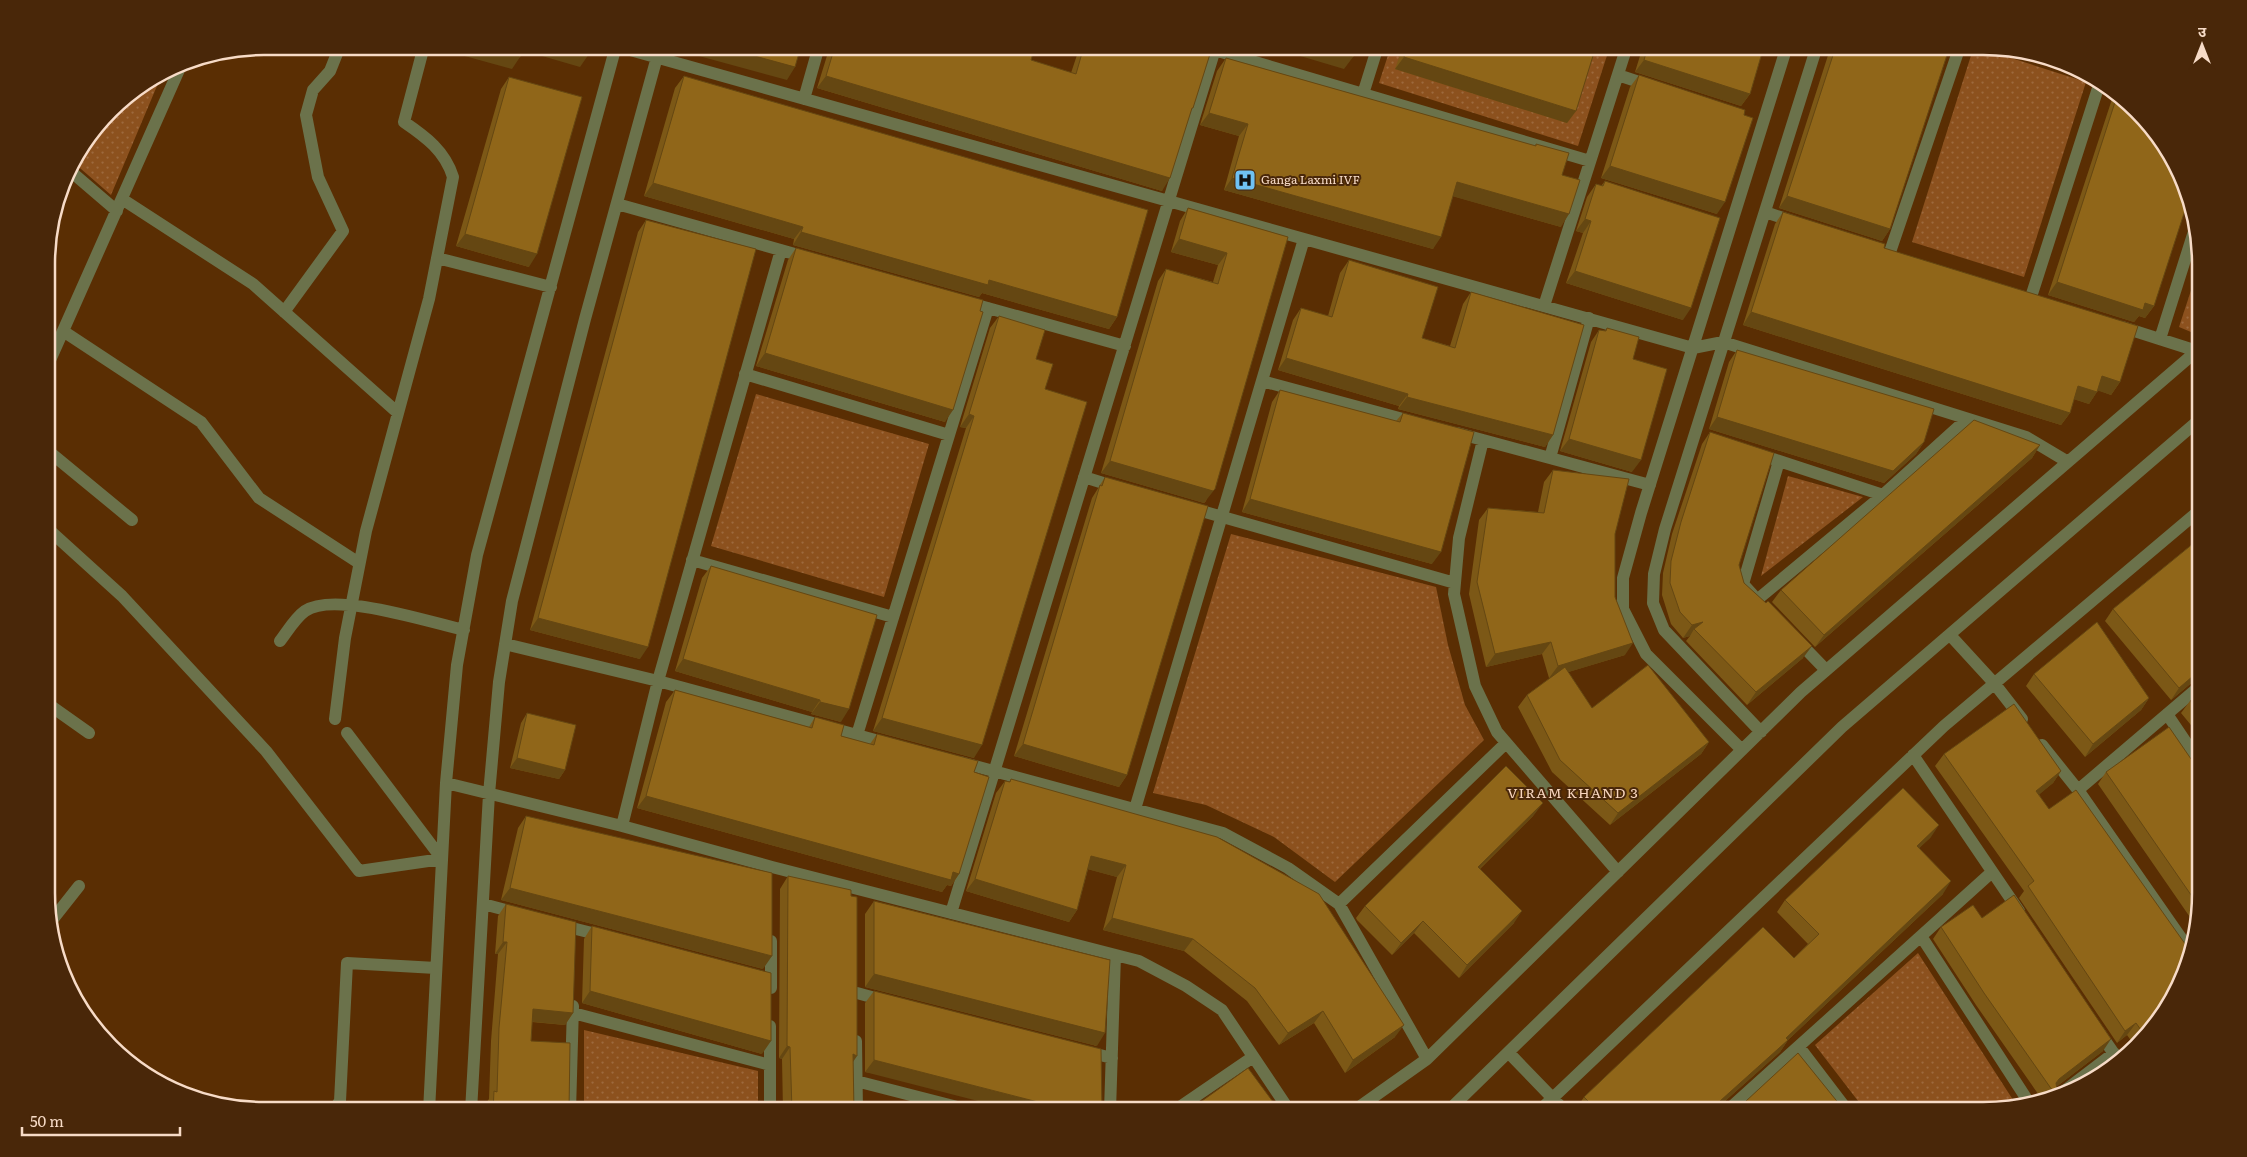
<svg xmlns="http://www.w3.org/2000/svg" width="2247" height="1157" viewBox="0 0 2247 1157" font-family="Literata,'Noto Sans Devanagari',serif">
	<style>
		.park { fill: url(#park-dots) }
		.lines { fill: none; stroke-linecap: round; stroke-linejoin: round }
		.minor { stroke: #6b724b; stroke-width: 12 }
		.wall { fill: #7c5816 }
		.shaded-wall { fill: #654712 }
		.building { fill: #906619; stroke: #654712 }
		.labels { text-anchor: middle; stroke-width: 4; stroke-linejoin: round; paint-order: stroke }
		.poi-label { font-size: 12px; fill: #f7dbc7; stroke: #492709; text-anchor: start }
		.neighbourhood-label { font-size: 14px; letter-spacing: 1px; fill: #f8d6bf; stroke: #492709 }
		.rim { fill: none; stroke: #f7dbc7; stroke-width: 2.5 }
	</style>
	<defs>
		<pattern id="park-dots" width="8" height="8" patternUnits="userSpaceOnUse" patternTransform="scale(1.25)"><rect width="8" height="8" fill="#8c511e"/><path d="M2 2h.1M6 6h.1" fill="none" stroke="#9d693d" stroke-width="1.8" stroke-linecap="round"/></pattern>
	</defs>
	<rect width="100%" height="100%" fill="#5a2e03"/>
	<!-- park -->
	<path class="park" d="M1391,46H1610L1578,146L1379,83Z
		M1974,46L2086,82L2024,277L1912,242Z
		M162,74L111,195L73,162L120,101Z
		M2199,266V324L2191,332L2179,327Z
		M756,394L929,444L884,597L711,546Z
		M1788,476L1863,497L1761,576Z
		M1231,534L1436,587L1448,645L1465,705L1484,740L1335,882L1274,837L1206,805L1153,793Z
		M1918,953L2017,1106L1997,1110H1865L1815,1045Z
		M584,1030L758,1071V1111H584Z"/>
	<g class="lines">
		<!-- minor -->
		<path class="minor" d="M616,46L1693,348L1723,342L2026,437L2068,462
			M1201,46L1590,161
			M1618,75L1651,86
			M1363,94L1378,46
			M804,99L819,46
			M68,169L117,211
			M122,199L253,284L398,413
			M617,204L809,258
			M1765,212L1795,222
			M1890,252L1960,46
			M437,258L551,287
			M2031,297L2099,85
			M966,302L1125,346
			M1544,306L1627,46
			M284,312L343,231L318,177L306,115L313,90L330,71L340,46
			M2122,327L2197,351
			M63,331L201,422L259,498L359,563
			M2160,339L2196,225
			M47,367L182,63
			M745,374L949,435
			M1262,381L1414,422
			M1457,433L1650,485
			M1483,440L1459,538L1454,594L1475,686L1497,732L1618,872
			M47,450L132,520
			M1550,458L1589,318
			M1773,459L1883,495
			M1084,477L1116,487
			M1191,508L1455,583
			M47,528L122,596L266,751L359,871L442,859L347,733
			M692,560L893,617
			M1753,595L1743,584L1779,461
			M1758,599L1883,495L1967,419
			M1950,635L1994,683L2022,719
			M1797,640L1826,670
			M280,641C287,632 295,618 305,611C334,591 429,622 464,630
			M505,644L658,681L890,744
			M48,704L89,733
			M2167,714L2200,763
			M335,719L345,638L366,531L429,299L453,177C445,151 426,137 404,122L424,46
			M1761,732L1664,630L1653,603L1654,574L1665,529L1817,46
			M857,735L988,308
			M2042,745L2078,790L2188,948
			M1742,750L1646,654L1623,609V578L1641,513L1787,46
			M1913,755L2019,911
			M960,762L1223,833L1288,868L1339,904L1427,1059
			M446,783L622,826L772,867L1139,961L1186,986L1222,1010L1289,1110
			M2078,790L2200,686
			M1135,809L1304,239
			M622,826L658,681L781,250
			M483,904L517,913
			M1339,904L1506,743
			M951,913L1216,46
			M49,924L79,886
			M560,925L604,936
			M1921,936L2030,1104
			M771,988V941
			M857,993L886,1001
			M573,1013L770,1065
			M2099,1032L2119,1061
			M856,1041L857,1111
			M1799,1047L1847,1110
			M1084,1051L1112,1058
			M1509,1053L1564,1110
			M856,1081L973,1111
			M2055,1098L2114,1053
			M1355,1110L1427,1059L1801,692L2199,349
			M1449,1110L1842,727L2199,420
			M1540,1110L1944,726L2200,510
			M1728,1110L1992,872
			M333,1111L340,1101L347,963L436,968
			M429,1111L446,783L457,665L477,555L616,46
			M471,1111L489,794L499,682L512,601L585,319L660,46
			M570,1111L573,1006
			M770,1111V1026
			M1110,1111L1115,955
			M1174,1111L1253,1057"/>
	</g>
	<!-- wall -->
	<path class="wall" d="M830,46H1035L1031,60L1071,73L1080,46H1196L1190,113L1162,191L817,88Z
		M1403,46H1596L1576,111L1567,123L1395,69Z
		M1643,46H1764L1750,94L1741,106L1635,72Z
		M1831,46H1944L1890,229L1882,241L1779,208Z
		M1226,58L1535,146L1536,144L1562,175L1561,227L1453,196L1433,249L1224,190L1239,136L1200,125L1217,71Z
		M1639,75L1717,214L1601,178L1630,87Z
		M684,76L1117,317L1109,329L982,293L979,297L793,245L794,239L644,196L675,88Z
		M509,77L529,267L456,246L501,89Z
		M2113,96L2156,132L2154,306L2145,318L2139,316L2134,322L2048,295Z
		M1605,181L1683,320L1566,283L1583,233L1576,231L1587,197L1596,184L1601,186Z
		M1188,208L1288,237L1206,501L1204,503L1101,473L1158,281L1166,269L1213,282L1218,265L1171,252L1180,221Z
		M1783,212L1884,248L2120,382L2111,395L2098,390L2089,404L2074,399L2070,413L2061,425L1743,325L1775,224Z
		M646,220L640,659L530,630L638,232Z
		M796,248L980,311L945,422L756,366L788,260Z
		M1349,260L1422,338L1450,346L1463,304L1471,292L1553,435L1545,447L1398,409L1399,406L1278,370L1293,320L1301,308L1328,316L1340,273Z
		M999,316L1036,359L974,758L873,731L966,428L960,427L990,328Z
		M1607,328L1633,359L1632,472L1560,451L1591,342L1599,330L1605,331Z
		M1737,350L1924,442L1916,454L1884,483L1709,429L1729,362Z
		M1280,390L1396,421L1403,413L1432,564L1242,512L1272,402Z
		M1710,432L1739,565L1744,583L1803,658L1747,705L1686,641L1690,636L1683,638L1671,624L1662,595L1663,573L1672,534L1702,444Z
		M2040,445L2032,458L1815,647L1772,602L1781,590Z
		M1553,470L1615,534V597L1625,655L1568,672L1592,708L1709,742L1701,754L1610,825L1552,772L1518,707L1527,695L1550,678H1549L1542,654L1486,667L1469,594L1479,520L1488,508L1538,512L1544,482Z
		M1105,477L1127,775L1119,787L1014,756L1092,498Z
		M2200,538V679L2195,680L2171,700L2105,621L2113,609Z
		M711,566L841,722L811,714L812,712L675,671L702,578Z
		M2034,674L2149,698L2141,710L2085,757L2026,686Z
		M675,690L809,727L815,717L841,736L870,744L877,734L974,772L959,874L951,886L947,885L942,892L637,808L666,702Z
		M2200,692V736L2181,713L2190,701Z
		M527,713L565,770L559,779L510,768L521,723Z
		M1944,754L2061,771L2053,783L2039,794L2146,1037L2135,1046L2127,1035L2117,1043L2019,898L2024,891L1935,766Z
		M2106,772L2201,893L2194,923L2098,784Z
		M1011,779L1395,1037L1345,1073L1314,1023L1279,1045L1247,1001L1184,951L1103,930L1117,877L1088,869L1077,910L1069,922L966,891L996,793L1005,781L1009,782Z
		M1534,815L1480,869L1514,923L1459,978L1414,933L1392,955L1357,920L1356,918L1365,906Z
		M526,816L763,969L501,900L518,828Z
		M1931,837L1919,848L1943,894L1788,1040L1780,1052L1715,1110H1577L1576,1109L1584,1097L1794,958L1808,944L1777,912L1785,900Z
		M788,876L853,1062L854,1111H783L782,1059L779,1058L780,889Z
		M874,901L1097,1046L865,987V914Z
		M506,904L573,1013L565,1025L532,1022L531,1041L569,1111H485V1104L489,1099L491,1041L498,954H495L498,916Z
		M1982,918L2103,1051L2056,1087L2057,1090L2061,1093H2066L2052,1099L2043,1101L1976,1005L1933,939L1941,927Z
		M592,926L762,1054L582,1003L584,939Z
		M874,991L1102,1111L865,1072V1003Z
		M1746,1101L1844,1110H1739Z"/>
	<!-- shaded-wall -->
	<path class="shaded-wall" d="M445,46H483L520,57L512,69L443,50Z
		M519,46H561L589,54L580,67L518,49Z
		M679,46H718L795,67L787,80L677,50Z
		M1267,46H1316L1353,57L1344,69Z
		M1404,57L1576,111L1567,123L1395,69Z
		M1644,60L1750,94L1741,106L1635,72Z
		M826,76L1170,178L1162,191L817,88Z
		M1209,113L1248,124L1239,136L1200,125Z
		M1610,166L1725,202L1717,214L1601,178Z
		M1232,178L1441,237L1433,249L1224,190Z
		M1457,182L1569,214L1561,227L1448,195Z
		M653,183L803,227L794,239L644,196Z
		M1787,196L1890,229L1882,241L1779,208Z
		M1585,219L1591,221L1583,233L1576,231Z
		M801,232L989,280L1117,317L1109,329L982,293L979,297L793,245Z
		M465,234L537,254L529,267L456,246Z
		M1179,239L1227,253L1218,265L1171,252Z
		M1575,271L1691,308L1683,320L1566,283Z
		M2057,282L2145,303L2154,306L2145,318L2139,316L2134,322L2048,295Z
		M1751,312L2070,413L2061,425L1743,325Z
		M765,353L953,410L945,422L756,366Z
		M1286,358L1408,394L1399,406L1278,370Z
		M2102,376L2120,382L2111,395L2093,389Z
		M2078,386L2097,392L2089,404L2070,398Z
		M1407,397L1553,435L1545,447L1398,409Z
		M969,414L974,416L966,428L960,427Z
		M1717,417L1924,442L1916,454L1884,483L1709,429Z
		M1569,439L1641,460L1632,472L1560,451Z
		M2040,445L2032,458L1815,647L1824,635Z
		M1110,461L1215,489L1204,503L1101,473Z
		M1250,499L1441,552L1432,564L1242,512Z
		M538,618L648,647L640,659L530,630Z
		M1703,622L1694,629L1690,636L1683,638L1692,625Z
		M1551,642L1542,654L1486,667L1495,654Z
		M1633,643L1625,655L1549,678L1558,666Z
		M1812,646L1803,658L1747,705L1756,692Z
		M683,659L820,700L812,712L675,671Z
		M2200,670V679L2195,680L2171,700L2179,688Z
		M2149,698L2141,710L2085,757L2093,744Z
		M820,702L849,709L841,722L811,714Z
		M882,718L982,745L974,758L873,731Z
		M1709,742L1701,754L1610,825L1618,813Z
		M1023,744L1127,775L1119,787L1014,756Z
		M517,758L565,770L559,779L510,768Z
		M2061,771L2053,783L2028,804L2036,791Z
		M646,796L953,872L959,874L951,886L947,885L942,892L637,808Z
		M1543,803L1534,815L1469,879L1478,867Z
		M1939,825L1931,837L1909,858L1917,846Z
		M1091,856L1126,865L1117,877L1083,868Z
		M975,879L1077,910L1069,922L966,891Z
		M1951,881L1943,894L1788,1040L1780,1052L1715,1110H1710Z
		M510,888L772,956L763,969L501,900Z
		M1522,911L1514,923L1459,978L1467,965Z
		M1112,918L1193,939L1184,951L1103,930Z
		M1423,921L1414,933L1392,955L1401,943Z
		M503,942H507L498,954H495Z
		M874,974L1105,1033L1097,1046L865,987Z
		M590,991L771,1041L762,1054L582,1003Z
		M533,1009L573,1013L565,1025L525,1021Z
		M1323,1011L1314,1023L1279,1045L1288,1033Z
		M2136,1023L2127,1035L2117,1043L2125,1031Z
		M1404,1025L1395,1037L1345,1073L1353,1060Z
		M2111,1039L2103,1051L2052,1090L2059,1079Z
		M787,1046L790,1047L782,1059L779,1058Z
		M853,1054L857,1056L849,1068Z
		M874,1060L1073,1111H1017L865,1072Z"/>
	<!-- building -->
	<path class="building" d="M483,46H523L520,57Z
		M561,46H591L589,54Z
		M718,46H801L795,67Z
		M835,46H1035L1031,60L1076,74L1084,46H1196L1195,49L1210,54L1193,108H1192L1170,178L826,76Z
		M1316,46H1356L1353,57Z
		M1407,46H1526L1531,48V46H1596L1576,111L1404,57Z
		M1648,46H1764L1750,94L1644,60Z
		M1836,46H1944L1943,50L1948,52L1890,229L1787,196Z
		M1226,58L1536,146V144L1569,153L1562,175L1580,180L1569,214L1457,182L1441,237L1232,178L1248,124L1209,113Z
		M1639,75L1745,110L1744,115L1753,118L1725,202L1610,166Z
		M684,76L1148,210L1117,317L989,280L988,285L801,232L803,227L653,183Z
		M509,77L582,97L537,254L465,234Z
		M2116,99L2156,132L2184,181L2189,198L2154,306L2145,303L2143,310L2057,282Z
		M1605,181L1720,218L1691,308L1575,271L1591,221L1585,219L1596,184L1603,186Z
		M1188,208L1288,237L1215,489L1213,491L1110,461L1166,269L1218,284L1227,253L1179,239Z
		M1783,212L1885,244L1884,248L2138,326L2120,382L2102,376L2097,392L2078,386L2070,413L1751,312Z
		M646,220L756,249L648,647L538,618Z
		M796,248L983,300L980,311L983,312L953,410L765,353Z
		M1349,260L1438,287L1422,338L1455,348L1471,292L1584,325L1553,435L1407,397L1408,394L1286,358L1301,308L1332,317Z
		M999,316L1045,330L1036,359L1053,364L1045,389L1087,402L982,745L882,718L974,416L969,414Z
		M1607,328L1639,337L1633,359L1667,369L1641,460L1569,439L1599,330L1606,331Z
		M1737,350L1934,409L1924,442L1893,471L1717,417Z
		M1280,390L1400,422L1403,413L1474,432L1441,552L1250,499Z
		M1974,420L2040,445L1824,635L1781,590Z
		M1710,432L1774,453L1739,565L1744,583L1766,603L1768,601L1812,646L1756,692L1694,629L1703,622L1692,625L1680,612L1670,583L1671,561L1681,522Z
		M1553,470L1629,479L1615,534V597L1633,643L1558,666L1551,642L1495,654L1477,582L1488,508L1544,513Z
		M1105,477L1208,506L1127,775L1023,744L1100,485L1102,486Z
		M2200,538V670L2179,688L2113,609Z
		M711,566L877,615L849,709L820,702V700L683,659Z
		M2097,622L2149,698L2093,744L2034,674Z
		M1648,665L1709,742L1618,813L1560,760L1527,695L1565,667L1592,708Z
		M675,690L812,728L815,717L844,725L841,736L874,745L877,734L978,761L974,772L989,777L959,874L953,872L951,880L646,796Z
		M2200,692V713L2190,701Z
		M2014,704L2061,771L2036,791L2049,809L2076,790L2188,948L2178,989L2146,1037L2136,1023L2125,1031L2028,886L2034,881L1944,754Z
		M527,713L576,725L565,770L517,758Z
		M2169,727L2200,772L2201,893L2198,905L2106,772Z
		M1506,766L1543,803L1478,867L1522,911L1467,965L1423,921L1401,943L1365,906Z
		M1011,779L1217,837L1319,894L1404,1025L1353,1060L1323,1011L1288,1033L1255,988L1193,939L1112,918L1126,865L1091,856L1077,910L975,879L1005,781L1010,782Z
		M1903,788L1939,825L1917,846L1951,881L1786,1038L1788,1040L1710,1110H1579L1589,1102L1584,1097L1763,927L1794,958L1819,934L1785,900Z
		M526,816L772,873V956L510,888Z
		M788,876L851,890V896L857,897V1056L853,1054L854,1111H792L790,1047L787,1046Z
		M2014,895L2111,1039L2059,1079L2056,1083L2057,1090L2061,1093H2066L2057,1097L1984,993L1941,927L1973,905L1982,918Z
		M874,901L1110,960L1105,1033L874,974Z
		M506,904L576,922L573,1013L533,1009L531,1041L570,1043L569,1111H493L494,1091L497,1092L499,1028L507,942H503Z
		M592,926L771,973V1041L590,991Z
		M874,991L1101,1049L1102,1111H1073L874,1060Z
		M1798,1053L1844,1110H1753L1746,1101Z
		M2110,1061L2114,1065L2104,1074L2072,1090Z
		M1248,1068L1279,1110L1188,1111Z"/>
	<!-- icons -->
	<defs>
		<g id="hospital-square" transform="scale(1.125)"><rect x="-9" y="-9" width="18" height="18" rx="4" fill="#6fc2f4" stroke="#492709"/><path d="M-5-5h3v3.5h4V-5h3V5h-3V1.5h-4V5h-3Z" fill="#111"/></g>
	</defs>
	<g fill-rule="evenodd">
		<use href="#hospital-square" x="1245" y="180"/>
	</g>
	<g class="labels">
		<!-- poi labels -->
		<g class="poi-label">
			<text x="1261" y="184">Ganga Laxmi IVF</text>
		</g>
		<!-- neighbourhood labels -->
		<g class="neighbourhood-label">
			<text x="1573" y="798">VIRAM KHAND 3</text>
		</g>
	</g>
	<!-- crop -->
	<path d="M0 0H2247V1157H0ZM264 55H1983A209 209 0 0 1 2192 264V893A209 209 0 0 1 1983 1102H264A209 209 0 0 1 55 893V264A209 209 0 0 1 264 55Z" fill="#492709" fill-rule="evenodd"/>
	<path class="rim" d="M264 55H1983A209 209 0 0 1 2192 264V893A209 209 0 0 1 1983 1102H264A209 209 0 0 1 55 893V264A209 209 0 0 1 264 55Z"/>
	<!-- north arrow -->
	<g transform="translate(2202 45)" stroke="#492709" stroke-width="4" paint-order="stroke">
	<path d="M0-4L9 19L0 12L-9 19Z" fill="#f7dbc7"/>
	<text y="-8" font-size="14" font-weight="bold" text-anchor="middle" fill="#f7dbc7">उ</text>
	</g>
	<!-- scale -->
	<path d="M22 1127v8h158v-8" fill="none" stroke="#f7dbc7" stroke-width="2.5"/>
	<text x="30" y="1127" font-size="15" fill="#f7dbc7" stroke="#492709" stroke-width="4" paint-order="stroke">50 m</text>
</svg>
